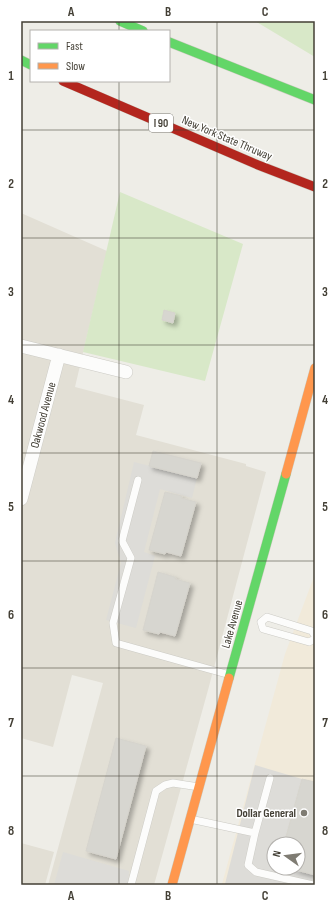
<svg xmlns="http://www.w3.org/2000/svg" width="336" height="906" viewBox="0 0 336 906" font-family="'Sofia Sans Condensed',sans-serif">
	<style>
		.residential { fill: #e2dfd5 }
		.commercial { fill: #f1eada; fill-rule: evenodd }
		.green { fill: #d8e8c8 }
		.parking { fill: #dddcd8 }
		.building { fill: #d7d6d0; stroke: #d6d4cd; filter: url(#shadow) }
		.lines { fill: none; stroke-linecap: round; stroke-linejoin: round }
		.lane-casing { stroke: #cccbc5; stroke-width: 8 }
		.street-casing { stroke: #cccbc5; stroke-width: 14 }
		.fast-casing { stroke: #cccabf; stroke-width: 10 }
		.slow-casing { stroke: #cccabf; stroke-width: 10 }
		.jam-casing { stroke: #cccabf; stroke-width: 10 }
		.lane { stroke: #fcfcfb; stroke-width: 7 }
		.street { stroke: #fcfcfb; stroke-width: 13 }
		.fast { stroke: #63d668; stroke-width: 9 }
		.slow { stroke: #ff974d; stroke-width: 9 }
		.jam { stroke: #b3261e; stroke-width: 9 }
		.grid { fill: none; stroke: #433f35; stroke-width: 1; stroke-opacity: 0.55 }
		.poi-dot { fill: #7f7c73; stroke: #fff; stroke-width: 1.5 }
		.labels { text-anchor: middle; stroke-width: 3; stroke-linejoin: round; paint-order: stroke }
		.shield { fill: #fff; stroke: #7b7972; stroke-width: 1 }
		.shield-label { font-size: 11px; font-weight: bold; fill: #433f35 }
		.street-label { font-size: 12px; fill: #433f35; stroke: #fff }
		.poi-label { font-size: 12px; font-weight: bold; fill: #433f35; stroke: #fff; text-anchor: end }
		.neatline { fill: none; stroke: #433f35; stroke-width: 1.5 }
		.grid-label { font-size: 13px; text-anchor: middle; font-weight: bold; fill: #433f35 }
	</style>
	<defs>
		<filter id="shadow"><feDropShadow dx="3.5" dy="3.5" stdDeviation="2" flood-color="#0004"/></filter>
	</defs>
	<rect width="100%" height="100%" fill="#eeede7"/>
	<!-- residential -->
	<path class="residential" d="M21,213L107,251L75,387L144,405L136,435L246,464V466L266,472L208,690L154,885H48L103,683L72,675L53,747L21,738Z
		M21,843L54,852L45,885H21Z"/>
	<!-- commercial -->
	<path class="commercial" d="M315,574V885H225L222,884L285,654ZM274,844H298V868H274Z"/>
	<!-- green -->
	<path class="green" d="M255,21H315V57Z
		M120,192L243,244L205,381L83,352Z"/>
	<!-- parking -->
	<path class="parking" d="M134,462L197,478L192,498L160,489L144,552L155,556L136,628L106,620L121,563L115,543Z
		M255,765L302,779L284,844H274V868H289L315,875V885H231L225,884Z
		M63,852L129,871L128,885H54Z"/>
	<!-- building -->
	<path class="building" d="M164,310L175,313L173,323L162,320Z
		M153,451L201,463L197,478L149,466Z
		M165,492L182,496L181,498L196,502L181,556L166,552L165,554L149,550Z
		M158,572L175,577V579L190,583L175,636L160,632L159,634L143,630Z
		M116,738L146,746L116,859L86,851Z
		M302,779L315,782V875L289,868H298V844H284Z"/>
	<g class="lines">
		<!-- lane casing -->
		<g class="lane-casing">
			<path id="lane" d="M138,480L122,541L131,558L113,623L116,643L230,675
				M261,622L263,629L309,642L315,639
				M261,622L267,617L312,631L315,636
				M190,819L255,833L248,865L256,872L313,885
				M255,833L270,778
				M131,885L156,791L165,785L173,783L199,787"/>
		</g>
		<!-- street casing -->
		<g class="street-casing">
			<path id="street" d="M21,346L126,372
				M21,499L59,355"/>
		</g>
		<!-- fast casing -->
		<g class="fast-casing">
			<path id="fast" d="M120,21L143,31
				M169,42L315,100
				M21,60L31,65
				M229,678L286,474"/>
		</g>
		<!-- slow casing -->
		<g class="slow-casing">
			<path id="slow" d="M286,474L315,368
				M172,885L229,678"/>
		</g>
		<!-- jam casing -->
		<g class="jam-casing">
			<path id="jam" d="M63,81L258,165L315,187"/>
		</g>
		<!-- lane -->
		<use href="#lane" class="lane"/>
		<!-- street -->
		<use href="#street" class="street"/>
		<!-- fast -->
		<use href="#fast" class="fast"/>
		<!-- slow -->
		<use href="#slow" class="slow"/>
		<!-- jam -->
		<use href="#jam" class="jam"/>
	</g>
	<!-- grid -->
	<path class="grid" d="M119,21V31M217,21V885M119,81V885M21,130H315M21,238H315M21,345H315M21,453H315M21,561H315M21,668H315M21,776H315"/>
	<!-- markers -->
	<circle class="poi-dot" cx="304" cy="813" r="4"/>
	<g class="labels">
		<!-- shield labels -->
		<rect class="shield" x="149" y="114" width="24" height="18" rx="3"/>
		<g class="shield-label">
			<text x="161" y="127">I 90</text>
		</g>
		<!-- street labels -->
		<g class="street-label">
			<text transform="translate(227 138) rotate(23)" y="4">New York State Thruway</text>
			<text transform="translate(43 415) rotate(-75)" y="4">Oakwood Avenue</text>
			<text transform="translate(232 624) rotate(-74)" y="4">Lake Avenue</text>
		</g>
		<!-- poi labels -->
		<g class="poi-label">
			<text x="296" y="817">Dollar General</text>
		</g>
	</g>
	<!-- border -->
	<rect width="336" height="906" fill="none" stroke="#ffffff" stroke-width="44"/>
	<!-- legend -->
	<rect x="30" y="30" width="140" height="52" fill="#ffffff" stroke="#b4b2ae"/>
	<rect x="38" y="43" width="20" height="6" fill="#63d668" stroke="#b4b2ae"/>
	<text x="66" y="50" font-size="12" fill="#433f35">Fast</text>
	<rect x="38" y="63" width="20" height="6" fill="#ff974d" stroke="#b4b2ae"/>
	<text x="66" y="70" font-size="12" fill="#433f35">Slow</text>
	<!-- north arrow -->
	<g transform="translate(286 856) rotate(284)"><circle r="19" fill="#ffffff" stroke="#b4b2ae"/>
	<path d="M0-3L7 15L0 10L-7 15Z" fill="#7f7c73"/>
	<text y="-6" font-size="11" font-weight="bold" text-anchor="middle" fill="#433f35">N</text>
	</g>
	<rect x="22" y="22" width="292" height="862" class="neatline"/>
	<g class="grid-label">
		<text x="71" y="16">A</text>
		<text x="168" y="16">B</text>
		<text x="265" y="16">C</text>
		<text x="11" y="80">1</text>
		<text x="325" y="80">1</text>
		<text x="11" y="188">2</text>
		<text x="325" y="188">2</text>
		<text x="11" y="296">3</text>
		<text x="325" y="296">3</text>
		<text x="11" y="404">4</text>
		<text x="325" y="404">4</text>
		<text x="11" y="511">5</text>
		<text x="325" y="511">5</text>
		<text x="11" y="619">6</text>
		<text x="325" y="619">6</text>
		<text x="11" y="727">7</text>
		<text x="325" y="727">7</text>
		<text x="11" y="835">8</text>
		<text x="325" y="835">8</text>
		<text x="71" y="900">A</text>
		<text x="168" y="900">B</text>
		<text x="265" y="900">C</text>
	</g>
</svg>
